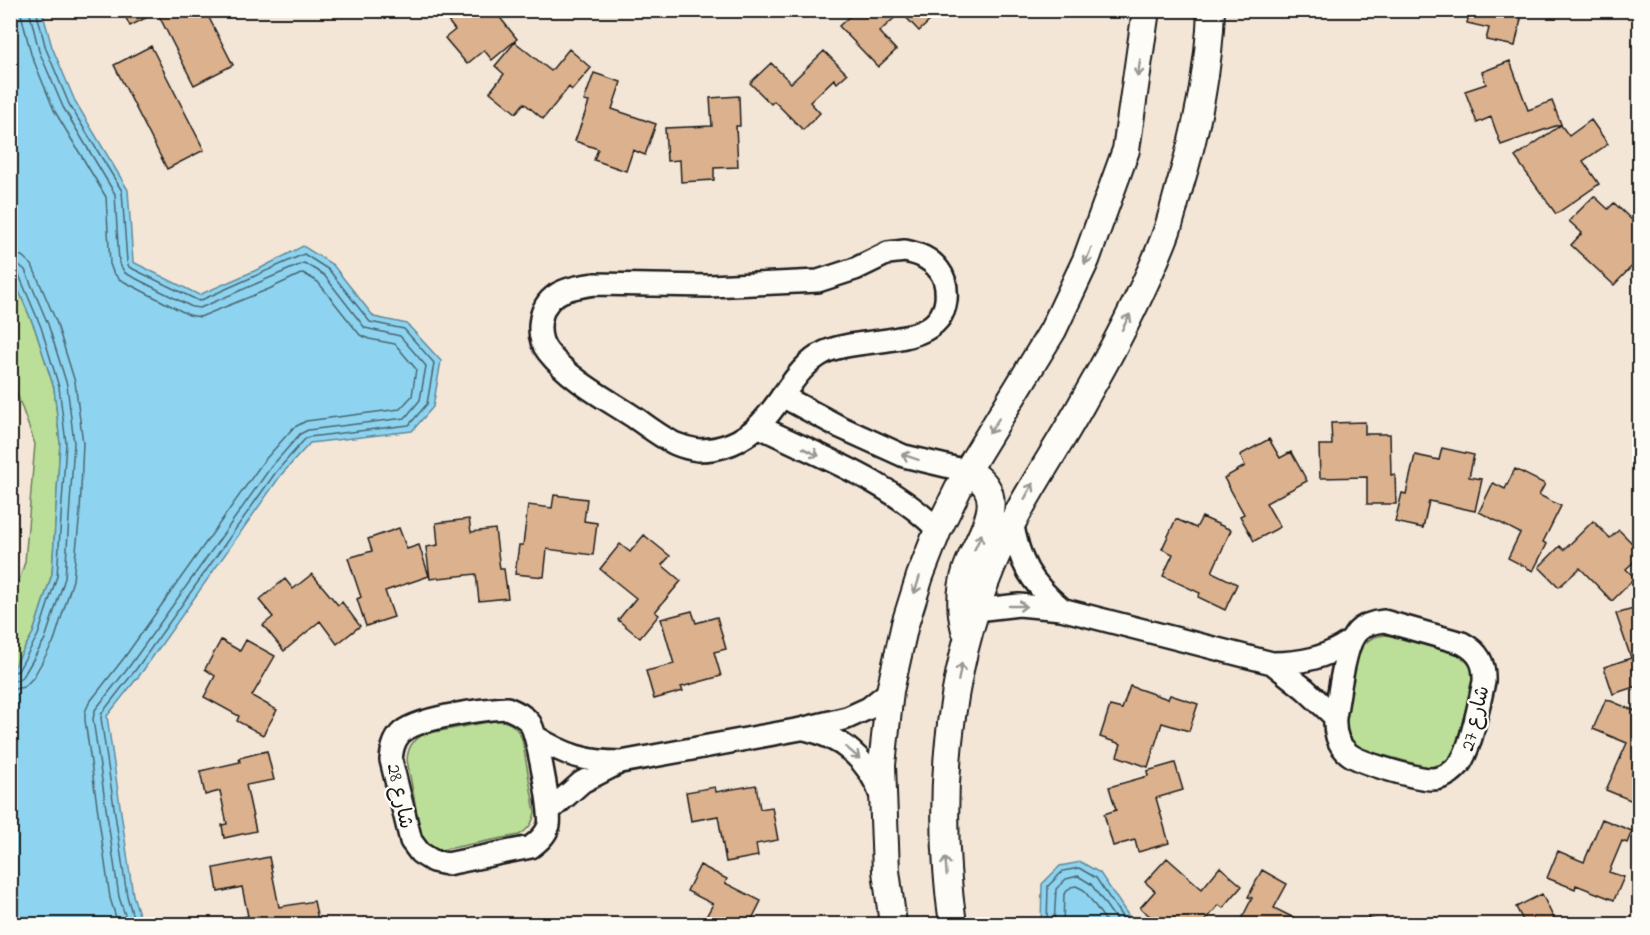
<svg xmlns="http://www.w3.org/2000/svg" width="1650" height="935" viewBox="0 0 1650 935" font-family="'Indie Flower','Playpen Sans Arabic',sans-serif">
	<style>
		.green { fill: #bbde98; stroke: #6c7d5a; stroke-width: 1.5 }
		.water { fill: #8ed4f0; stroke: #608a9b; stroke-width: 1.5 }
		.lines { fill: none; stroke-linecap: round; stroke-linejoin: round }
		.shore { stroke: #4a6671; stroke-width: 1.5 }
		.building { fill: #dcb18d; stroke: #1c1c1c; stroke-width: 1.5 }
		.minor-casing { stroke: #1c1c1c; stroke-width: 26 }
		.tertiary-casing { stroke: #1c1c1c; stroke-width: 30 }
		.minor { stroke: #fdfcf7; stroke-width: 21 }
		.tertiary { stroke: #fdfcf7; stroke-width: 26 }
		.oneway { stroke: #989794 }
		.labels { text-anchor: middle; stroke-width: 4.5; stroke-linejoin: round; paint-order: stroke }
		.street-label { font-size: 20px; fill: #1c1c1c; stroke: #fdfcf7 }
	</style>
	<rect width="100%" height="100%" fill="#f3e6d7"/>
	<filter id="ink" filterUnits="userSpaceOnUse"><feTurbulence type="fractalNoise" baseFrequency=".0167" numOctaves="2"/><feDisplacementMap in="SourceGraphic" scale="12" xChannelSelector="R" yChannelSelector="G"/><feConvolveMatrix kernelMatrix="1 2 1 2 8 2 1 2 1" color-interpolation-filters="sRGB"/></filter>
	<g filter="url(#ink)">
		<!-- green -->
		<path class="green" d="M11,272L35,329L54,388L60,443L52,574L33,633L11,672V605L25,562L35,444L11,377Z
			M1387,635L1460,655C1471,663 1474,669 1473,681L1454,753C1446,762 1440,766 1428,767L1352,747L1341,719L1360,651C1367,639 1373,636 1387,635Z
			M499,720C512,723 517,727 522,739L535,812C533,823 529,829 519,835L441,850C429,846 424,842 420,830L407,760C408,747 412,741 424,734Z"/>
		<!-- water -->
		<path class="water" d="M10,11H42L52,47L75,101L128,190L133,262L199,295L261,268L303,246L333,265L374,317L407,324L441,361L433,407L412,431L310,443L281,475L142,672L107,716L133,895L142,924H11V672L33,633L52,574L60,443L54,388L35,329L11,272Z
			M1081,862L1100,873L1134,924H1041L1042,884L1060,866Z"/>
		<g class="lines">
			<!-- shore -->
			<path class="shore" d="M20,10L31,54L54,110L106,197L110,264L113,272L119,279L189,315L200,317L269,289L303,273L318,282L360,335L369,339L395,344L416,369L412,396L400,409L306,421L293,428L263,462L124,658L89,703L85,712V720L110,898L118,924
				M29,10L39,51L63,107L115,194L119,263L125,273L192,307L200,308L304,263L324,275L365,328L400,336L426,366L420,400L405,418L308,430L300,434L271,467L131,664L95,710L93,719L119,897L128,924
				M36,10L46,49L69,104L122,191L127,262L129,267L199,301L304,254L329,270L370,322L404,329L434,363L427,404L409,425L309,437L305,439L276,472L137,668L102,713L101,718L127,896L135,924
				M10,254L22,256L32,265L56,321L75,382L83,443L80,512L73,580L54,641L33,678L24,687L10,690
				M10,263L18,264L25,270L48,324L67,385L74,443L65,578L45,639L24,675L18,680L10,681
				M10,271L16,272L19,275L41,327L59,387L66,443L57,576L38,635L18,671L10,673
				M1047,924L1048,886L1063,871L1079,868L1096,878L1127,924
				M1054,924L1056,889L1066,879L1078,876L1091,884L1119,924
				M1063,924L1064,894L1071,887L1076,886L1084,890L1108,924"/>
		</g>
		<!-- building -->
		<path class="building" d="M122,10H205L233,65L194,85L157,12L130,26Z
			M494,10L517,39L492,60L484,50L467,64L445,38L455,30L440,11Z
			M856,10H922L931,20L919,31L901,12L879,32L896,50L878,67L839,26Z
			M1470,10H1523L1515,46L1486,40L1489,28L1467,23Z
			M1527,10H1552L1551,16Z
			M515,42L551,71L569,49L591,68L572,90L569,87L543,119L524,103L516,113L490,92L504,74L495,66Z
			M151,46L204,150L167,169L114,65Z
			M824,51L847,74L837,83L834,79L810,102L820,113L803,130L774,101L771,104L750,83L771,63L791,83Z
			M1510,61L1528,110L1552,101L1561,124L1501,145L1491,117L1477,123L1465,91L1486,84L1482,72Z
			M594,73L621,82L612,109L656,124L645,155L633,150L626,171L594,160L598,149L575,141L589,102L584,101Z
			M739,96L740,126H736L738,167L714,168V180L681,182L680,160L667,161L665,128L712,126L710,98Z
			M1591,120L1608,144L1583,161L1599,184L1556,214L1515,157L1561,125L1569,136Z
			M1594,196L1608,209L1614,203L1634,222L1640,216V258L1614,285L1571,245L1582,233L1569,221Z
			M1365,422V434H1390L1391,475L1395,474L1396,504H1367V477L1320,478L1319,445H1332L1331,423Z
			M1269,439L1280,458L1291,452L1307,481L1266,503L1280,527L1254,541L1240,516L1244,514L1224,478L1245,466L1240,455Z
			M1442,448L1474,455L1469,477L1482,479L1475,511L1429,501L1423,528L1395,522L1402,493L1406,494L1415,455L1439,460Z
			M1515,469L1545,484L1539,495L1561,506L1543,542L1547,544L1533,571L1508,558L1520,533L1479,512L1493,483L1505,489Z
			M554,495L587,499L584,521L597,523L593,555L547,549L544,577L515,574L519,545H523L528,505L552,508Z
			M1202,517L1231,530L1212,572L1237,584L1225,610L1198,597L1200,593L1163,576L1173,554L1162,549L1176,519L1196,528Z
			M469,519L471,532L495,529L500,569H504L508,598L479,601L476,574L430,579L426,547L438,545L436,523Z
			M1593,521L1610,538L1619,530L1640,551V556L1626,569L1635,578L1612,601L1580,568L1559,587L1539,567L1560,546L1564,550Z
			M399,528L407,549L419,545L429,576L385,591L394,617L366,626L357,599L361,597L348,558L372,551L368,539Z
			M644,535L670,556L662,565L681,581L655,612L659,615L640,638L618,620L636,598L600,569L620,544L630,552Z
			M312,574L338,605L342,602L360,626L337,644L320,621L284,651L263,625L273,617L259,600L285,579L293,589Z
			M1640,607V685L1613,694L1604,667L1631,658L1616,614Z
			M692,611L696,623L717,617L726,649L714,652L721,676L681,687L683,691L654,699L646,671L674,664L661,619Z
			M221,640L240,651L246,640L275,656L252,696L277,710L263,735L237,721L239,716L204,697L215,676L205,669Z
			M1130,686L1168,699L1170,695L1198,704L1189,731L1162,723L1148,767L1117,756L1121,744L1100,737L1110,706L1122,709Z
			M1606,699L1640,713V804L1606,790L1627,743L1593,729Z
			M267,751L274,780L246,785L256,831L224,838L222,825L227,824L220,791L205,795L200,771L240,762L239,758Z
			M1175,763L1183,790L1156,798L1169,843L1138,852L1135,840L1113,846L1104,814L1116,810L1109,787L1148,776L1147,771Z
			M756,785L760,809L772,807L778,840L756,844L758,856L726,862L718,816L691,821L686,792L715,787L716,792Z
			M1602,819L1632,831L1627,843L1622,841L1609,872L1624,877L1614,900L1576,885L1575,889L1547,878L1558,851L1584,862Z
			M269,857L279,907L314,901L319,924H223L222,921L248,916L242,887L218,892L214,868Z
			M1167,858L1202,889L1220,867L1242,886L1223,908L1219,905L1202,924H1179L1174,920L1170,924H1160L1140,908L1155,891L1145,882Z
			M700,865L727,879L725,883L761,901L750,923L754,924H702L713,904L687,891Z
			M1262,870L1287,884L1274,908L1306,924H1239L1252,898L1248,897Z
			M1542,894L1555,921L1551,923V924H1525L1516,907Z
			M1367,918L1389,924H1365Z"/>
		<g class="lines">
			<!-- minor casing -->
			<g class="minor-casing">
				<path id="minor" d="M905,251C919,254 930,258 939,270C946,279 947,289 946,300C940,351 860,335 825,352C795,367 783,402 759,425C742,442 722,450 698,450C691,449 683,447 676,444C662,438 647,426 634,417C605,398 570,380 548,352C535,336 538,307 556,295C566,288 582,286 595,284L709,286L818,281L855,269L888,253Z
					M782,396L840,427L904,456L967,471
					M758,426C819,456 891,482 938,530
					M1012,521C1019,562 1030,582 1061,608
					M976,610L1019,605L1061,609L1272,663C1302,663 1325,658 1349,642
					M1384,621L1462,643C1479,652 1485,663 1484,682C1479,702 1471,755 1456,768C1450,774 1441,779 1432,779C1417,779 1360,763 1349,754C1337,745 1334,730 1335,717C1339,697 1344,643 1358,631C1365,624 1374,622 1384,621Z
					M1272,663L1305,689L1335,717
					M507,708C516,712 524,715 530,723C537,734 552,813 549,825C546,835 539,841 531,847L447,864L433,861L420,853L411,841L391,760C392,751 393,742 400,734C414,718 484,709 507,708Z
					M805,729C841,737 869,760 881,796
					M536,737C565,755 586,762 621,762L801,729L847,718L869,708L890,691
					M549,811L582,782L617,764"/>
			</g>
			<!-- tertiary casing -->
			<g class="tertiary-casing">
				<path id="tertiary" d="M965,630C960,611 960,590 966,571C977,536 1015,495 967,471
					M893,924L886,871L882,765L890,691L905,624L920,576L938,530L967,471L1053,330L1086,260L1126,150L1146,10
					M953,924C936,807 946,676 992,566C1017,505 1053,457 1084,400C1114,348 1142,295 1164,239C1170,224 1174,207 1178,192C1196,133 1209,72 1211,10"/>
			</g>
			<!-- minor -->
			<use href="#minor" class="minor"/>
			<!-- tertiary -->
			<use href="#tertiary" class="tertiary"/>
		</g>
		<!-- one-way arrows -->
		<defs><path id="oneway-shaft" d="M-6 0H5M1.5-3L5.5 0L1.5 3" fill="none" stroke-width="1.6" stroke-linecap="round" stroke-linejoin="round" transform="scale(1.5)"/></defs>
		<g class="oneway">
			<use href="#oneway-shaft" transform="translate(1139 68) rotate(98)"/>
			<use href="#oneway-shaft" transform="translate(1088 256) rotate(112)"/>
			<use href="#oneway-shaft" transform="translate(1126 322) rotate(-63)"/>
			<use href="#oneway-shaft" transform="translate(994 426) rotate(123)"/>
			<use href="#oneway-shaft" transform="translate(811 452) rotate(26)"/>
			<use href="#oneway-shaft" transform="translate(910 457) rotate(-162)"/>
			<use href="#oneway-shaft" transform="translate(1029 491) rotate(-61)"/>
			<use href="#oneway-shaft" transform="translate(978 542) rotate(-65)"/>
			<use href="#oneway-shaft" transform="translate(917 585) rotate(107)"/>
			<use href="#oneway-shaft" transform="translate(1018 606)"/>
			<use href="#oneway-shaft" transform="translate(960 672) rotate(-79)"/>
			<use href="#oneway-shaft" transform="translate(853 753) rotate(41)"/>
			<use href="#oneway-shaft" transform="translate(946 866) rotate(-94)"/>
		</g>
	</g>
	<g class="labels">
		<!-- street labels -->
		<g class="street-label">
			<text transform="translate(1474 718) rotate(-76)" y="7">شارع 27</text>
			<text transform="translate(401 796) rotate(78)" y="7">شارع 28</text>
		</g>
	</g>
	<!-- margin -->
	<rect width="1650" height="935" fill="none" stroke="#fdfcf7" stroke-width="36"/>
	<rect x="18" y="18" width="1614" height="899" fill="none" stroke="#1c1c1c" stroke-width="2" filter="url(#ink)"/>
</svg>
